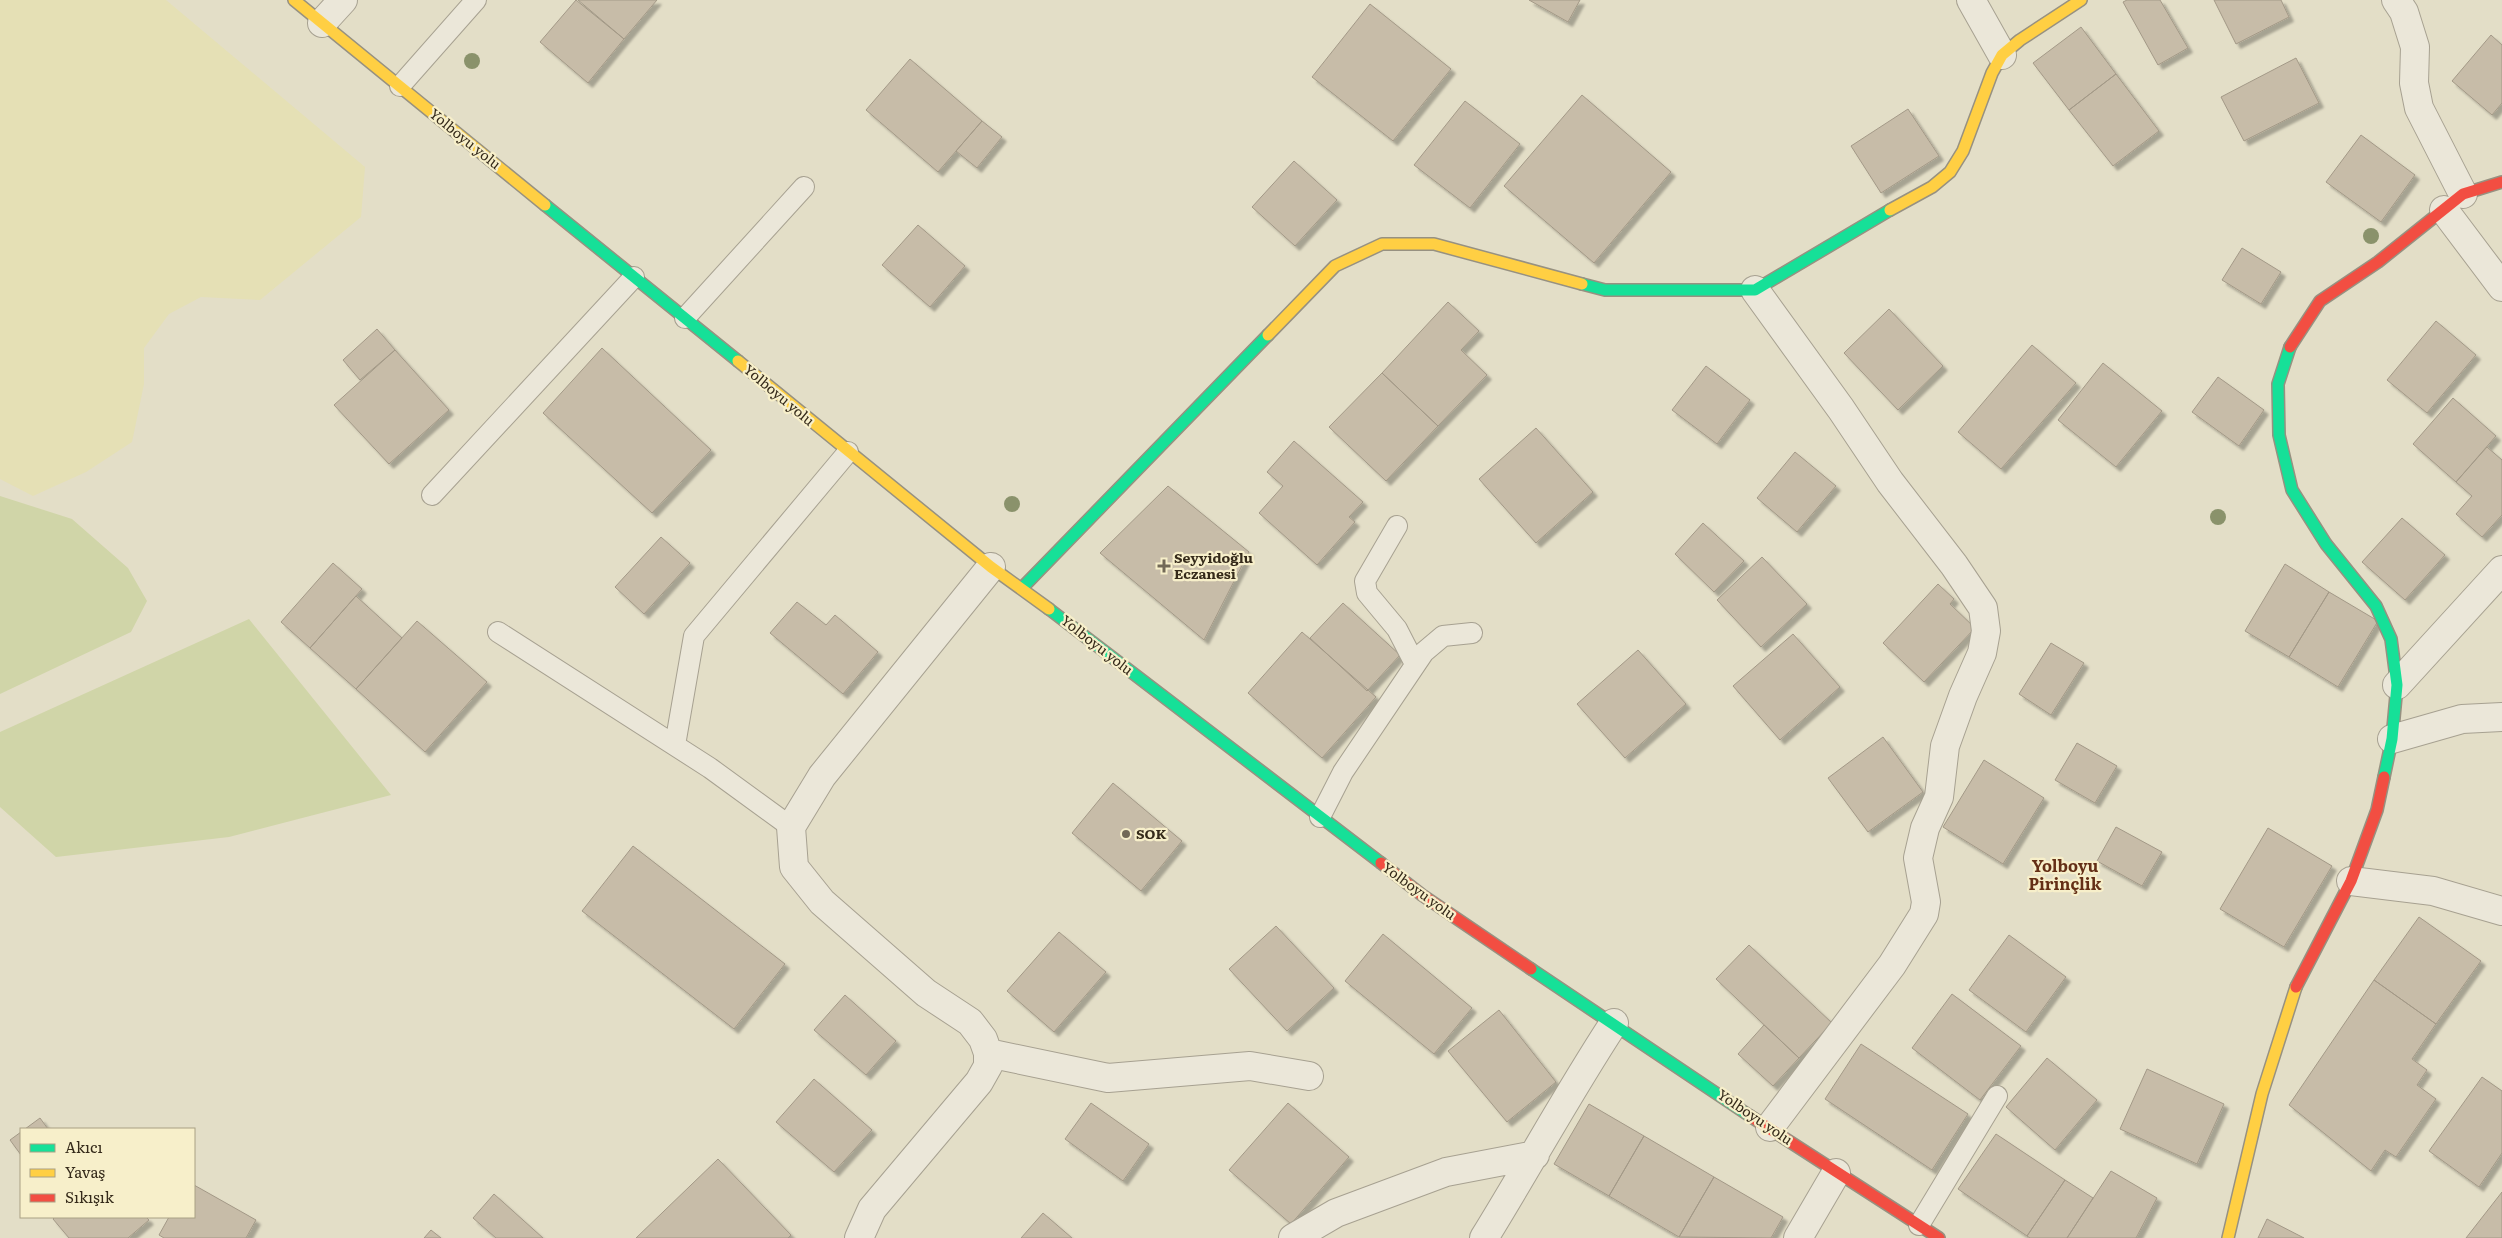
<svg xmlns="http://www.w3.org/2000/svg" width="2502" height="1238" viewBox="0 0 2502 1238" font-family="Literata,serif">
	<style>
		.farmland { fill: #e5e0b5 }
		.green { fill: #d0d5a8 }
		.building { fill: #c7bca8; stroke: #a39987; filter: url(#shadow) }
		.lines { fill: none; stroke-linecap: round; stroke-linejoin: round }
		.lane-casing { stroke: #a7a191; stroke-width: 22 }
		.street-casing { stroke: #a7a191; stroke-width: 30 }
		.fast-casing { stroke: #979181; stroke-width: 14 }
		.slow-casing { stroke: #979181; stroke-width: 14 }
		.jam-casing { stroke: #979181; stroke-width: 14 }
		.lane { stroke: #ebe7d9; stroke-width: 20 }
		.street { stroke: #ebe7d9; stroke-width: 28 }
		.fast { stroke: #16e098; stroke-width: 11 }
		.slow { stroke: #ffcf43; stroke-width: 11 }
		.jam { stroke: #f24e42; stroke-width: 11 }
		.tree { fill: #8a926b }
		.poi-dot { fill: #726957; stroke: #f7efca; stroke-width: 2 }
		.labels { text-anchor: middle; stroke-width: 4.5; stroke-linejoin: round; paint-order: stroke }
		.street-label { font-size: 14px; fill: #352a1a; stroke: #f7efca }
		.poi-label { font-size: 14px; font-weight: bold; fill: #352a1a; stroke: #f7efca; text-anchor: start }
		.quarter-label { font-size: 16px; font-weight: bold; fill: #642f16; stroke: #f7efca }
	</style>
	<defs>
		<filter id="shadow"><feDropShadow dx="4.5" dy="4.5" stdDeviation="1" flood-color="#0004"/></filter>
	</defs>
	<rect width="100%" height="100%" fill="#e3dec7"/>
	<!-- farmland -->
	<path class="farmland" d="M0,0H166L365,167L361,217L260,300L201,297L169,314L144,348V384L132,442L86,472L33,496L0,479Z"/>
	<!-- green -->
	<path class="green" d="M0,496L72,519L128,568L147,601L131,632L0,694Z
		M249,619L391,795L229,837L56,857L0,807V732Z"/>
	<!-- building -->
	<path class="building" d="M576,0L624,39L588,83L540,42Z
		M578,0H657L624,39Z
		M1529,0H1580L1568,22Z
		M2127,0H2160L2188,48L2158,65L2123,2Z
		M2214,0H2281L2289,17L2236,44Z
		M1370,4L1451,69L1393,141L1312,77Z
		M2081,27L2116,74L2069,110L2033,63Z
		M2491,35L2502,45V103L2492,115L2452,81Z
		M2296,58L2319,103L2244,141L2221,97Z
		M910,59L982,121L938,172L866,110Z
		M2116,74L2159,131L2113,166L2069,110Z
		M1582,95L1671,172L1594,263L1504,186Z
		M1465,101L1520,144L1470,208L1414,165Z
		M1908,109L1939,156L1881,193L1851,146Z
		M982,121L1002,137L977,168L956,151Z
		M2361,135L2415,175L2381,222L2326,182Z
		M1294,161L1337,200L1295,246L1252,207Z
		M918,225L965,266L930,307L882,265Z
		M2242,248L2281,272L2261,304L2222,280Z
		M1448,302L1479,331L1461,350L1487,375L1438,426L1382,373Z
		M1889,309L1943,366L1898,410L1844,353Z
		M2436,321L2476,355L2427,413L2387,380Z
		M377,329L395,350L360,380L343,360Z
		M2032,345L2076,383L2001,469L1958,432Z
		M602,348L711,450L652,513L543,413Z
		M395,350L449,410L389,464L334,405Z
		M2103,363L2162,411L2116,467L2058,420Z
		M1706,366L1750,400L1717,444L1672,410Z
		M1382,373L1438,426L1386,481L1329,427Z
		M2218,377L2264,410L2239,446L2192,412Z
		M2453,398L2496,436L2456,482L2413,444Z
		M1536,428L1593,492L1536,543L1479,479Z
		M1294,441L1363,502L1349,517L1355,522L1317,565L1259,513L1283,486L1267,472Z
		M2487,447L2502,460V515L2482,537L2456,514L2472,496L2456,482Z
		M1795,452L1836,486L1797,532L1757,498Z
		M1168,486L1249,552L1204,640L1100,553Z
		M2402,518L2445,555L2405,600L2362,562Z
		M1703,523L1744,561L1714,592L1675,554Z
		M661,537L690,563L644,614L615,587Z
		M1762,557L1807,604L1761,647L1717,600Z
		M333,563L362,589L310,648L281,622Z
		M2285,564L2329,592L2289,657L2245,631Z
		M1938,584L1954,599L1950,604L1975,628L1924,682L1883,643Z
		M2329,592L2378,621L2338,687L2289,657Z
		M356,596L402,638L356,689L310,648Z
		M797,602L826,625L835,615L878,652L843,694L770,633Z
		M1343,603L1400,655L1367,691L1310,638Z
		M417,621L487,682L425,752L356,689Z
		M1302,632L1376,697L1322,758L1248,693Z
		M1793,634L1840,687L1780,740L1733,686Z
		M2051,643L2084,663L2051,715L2019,694Z
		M1638,650L1686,704L1625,758L1577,704Z
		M1883,737L1923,792L1868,832L1828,778Z
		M2077,743L2117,766L2095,803L2055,780Z
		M1984,760L2044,798L2003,864L1943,827Z
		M1113,783L1182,841L1141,891L1072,833Z
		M2116,827L2162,852L2142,886L2097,861Z
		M2268,828L2332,866L2284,947L2220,909Z
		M633,846L785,964L734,1029L582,911Z
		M2419,917L2481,961L2436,1024L2374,980Z
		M1276,926L1334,988L1287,1031L1229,969Z
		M1059,932L1106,972L1054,1032L1007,991Z
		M1383,934L1472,1008L1434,1054L1345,981Z
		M2009,935L2066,977L2026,1032L1969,990Z
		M1749,945L1832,1023L1799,1058L1716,979Z
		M2374,980L2436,1024L2412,1059L2427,1070L2417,1085L2436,1099L2396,1157L2385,1150L2371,1171L2289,1105Z
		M1952,994L2021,1046L1980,1100L1912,1048Z
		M845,995L896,1041L866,1075L814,1030Z
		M1499,1010L1556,1082L1507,1122L1448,1051Z
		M1764,1025L1799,1058L1773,1086L1738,1054Z
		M1861,1044L1968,1114L1932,1170L1825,1099Z
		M2047,1058L2097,1100L2055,1150L2006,1107Z
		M2147,1069L2224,1104L2197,1164L2120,1129Z
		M2482,1077L2502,1091V1153L2479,1187L2429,1151Z
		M814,1079L872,1130L834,1172L776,1122Z
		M1091,1103L1149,1144L1123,1181L1065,1139Z
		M1288,1103L1349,1157L1291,1224L1229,1170Z
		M1589,1104L1644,1136L1609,1196L1554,1164Z
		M40,1118L48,1129H25Z
		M21,1132V1155L10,1140Z
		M1996,1134L2065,1180L2027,1236L1958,1189Z
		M1644,1136L1714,1177L1679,1237L1609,1196Z
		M718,1159L791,1235L788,1238H636Z
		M2111,1171L2157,1198L2136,1238H2067Z
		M1714,1177L1783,1217L1771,1238L1679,1237Z
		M2065,1180L2093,1198L2067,1238H2030L2027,1236Z
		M194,1185L256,1220L246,1238H164L159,1235L169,1217H194Z
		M2502,1192V1238H2466Z
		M494,1194L543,1238H496L473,1218Z
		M1043,1213L1072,1238H1021Z
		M55,1217H146L149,1220L128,1238H69L53,1219Z
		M2267,1219L2304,1238H2258Z
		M431,1230L441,1238H424Z"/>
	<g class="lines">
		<!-- lane casing -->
		<g class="lane-casing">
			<path id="lane" d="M400,86L476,0
				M685,318L804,187
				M432,495L634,277
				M1397,526L1365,581L1367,593L1397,629L1415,664
				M498,632L710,768L791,827
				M675,745L694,636L848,452
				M1320,817L1343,772L1424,652L1443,636L1472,633
				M1919,1225L1997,1096"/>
		</g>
		<!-- street casing -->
		<g class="street-casing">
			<path id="street" d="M1971,0L2002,55
				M2396,0L2404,12L2415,47L2414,83L2419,108L2463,194
				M322,23L343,0
				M2444,210L2502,287
				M1755,290L1841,409L1890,482L1954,565L1983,608L1986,631L1982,653L1963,696L1945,746L1939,797L1925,828L1918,858L1926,902L1924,914L1892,965L1770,1127
				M2397,685L2502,570
				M2392,739L2462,719L2502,717
				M2351,881L2433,891L2502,911
				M988,1053L1108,1078L1250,1066L1309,1076
				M859,1238L872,1209L979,1082L988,1066V1053L983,1039L970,1022L926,993L822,902L794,867L791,827L822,776L991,567
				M1293,1238L1336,1213L1446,1172L1535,1155
				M1484,1238C1528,1167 1568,1093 1614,1023
				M1798,1238L1836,1173"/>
		</g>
		<!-- fast casing -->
		<g class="fast-casing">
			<path id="fast" d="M545,205L738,361
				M1582,284L1605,290H1755L1890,210
				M2290,347L2278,384L2279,435L2292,490L2326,544L2376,606L2391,639L2397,685L2392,739L2384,777
				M1022,588L1268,335
				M1049,609L1381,863
				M1531,969L1750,1116"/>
		</g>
		<!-- slow casing -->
		<g class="slow-casing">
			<path id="slow" d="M294,0L545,205
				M1890,210L1932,187L1950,172L1963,151L1992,73L2002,55L2020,40L2081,0
				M1268,335L1335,266L1382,244H1434L1582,284
				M738,361L991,567L1049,609
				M2228,1238L2262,1094L2296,987"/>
		</g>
		<!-- jam casing -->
		<g class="jam-casing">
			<path id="jam" d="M2290,347L2320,301L2378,262L2463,194L2502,182
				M1381,863L1422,895L1531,969
				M2296,987L2351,881L2377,810L2384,777
				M1750,1116L1939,1238"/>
		</g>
		<!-- lane -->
		<use href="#lane" class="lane"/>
		<!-- street -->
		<use href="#street" class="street"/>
		<!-- fast -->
		<use href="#fast" class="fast"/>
		<!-- slow -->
		<use href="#slow" class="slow"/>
		<!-- jam -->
		<use href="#jam" class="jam"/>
	</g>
	<!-- trees -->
	<g class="tree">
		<circle cx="472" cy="61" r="8"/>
		<circle cx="2371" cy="236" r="8"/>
		<circle cx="1012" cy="504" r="8"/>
		<circle cx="2218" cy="517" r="8"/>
	</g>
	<!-- markers -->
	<g class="poi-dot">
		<path d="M1161.5 558.5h5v5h5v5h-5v5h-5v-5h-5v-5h5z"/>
		<circle cx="1126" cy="834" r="5"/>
	</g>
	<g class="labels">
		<!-- street labels -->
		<g class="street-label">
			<text transform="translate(465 139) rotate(39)" y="5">Yolboyu yolu</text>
			<text transform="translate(779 395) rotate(40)" y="5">Yolboyu yolu</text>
			<text transform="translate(1097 645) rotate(38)" y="5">Yolboyu yolu</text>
			<text transform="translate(1419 891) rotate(36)" y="5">Yolboyu yolu</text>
			<text transform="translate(1755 1117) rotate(34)" y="5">Yolboyu yolu</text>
		</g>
		<!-- poi labels -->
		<g class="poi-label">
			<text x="1174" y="563">Seyyidoğlu<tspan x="1174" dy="16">Eczanesi</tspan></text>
			<text x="1136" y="839">SOK</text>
		</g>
		<!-- quarter labels -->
		<g class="quarter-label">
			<text x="2065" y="872">Yolboyu<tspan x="2065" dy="18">Pirinçlik</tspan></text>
		</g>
	</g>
	<!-- legend -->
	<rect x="20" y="1128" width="175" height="90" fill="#f7efca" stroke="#a9a084"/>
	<rect x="30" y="1144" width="25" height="8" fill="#16e098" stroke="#a9a084"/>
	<text x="65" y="1153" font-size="15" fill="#352a1a">Akıcı</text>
	<rect x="30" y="1169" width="25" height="8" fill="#ffcf43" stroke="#a9a084"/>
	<text x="65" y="1178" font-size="15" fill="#352a1a">Yavaş</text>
	<rect x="30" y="1194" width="25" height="8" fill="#f24e42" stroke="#a9a084"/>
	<text x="65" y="1203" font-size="15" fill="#352a1a">Sıkışık</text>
</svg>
